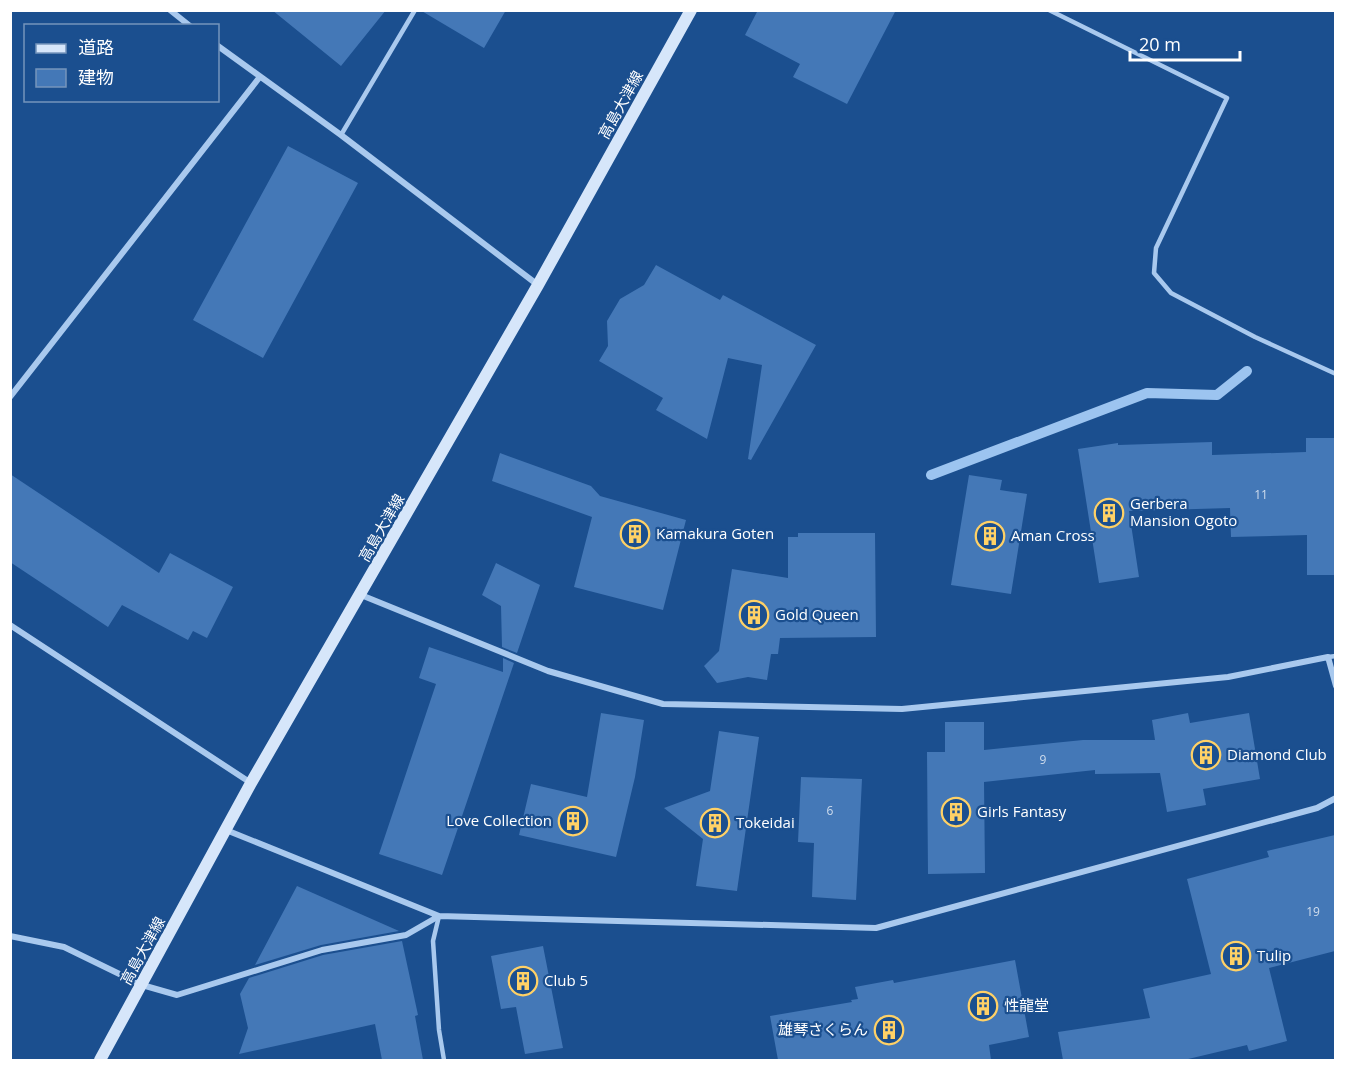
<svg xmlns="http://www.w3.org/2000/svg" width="1346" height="1071" viewBox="0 0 1346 1071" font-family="'Open Sans','Noto Sans JP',sans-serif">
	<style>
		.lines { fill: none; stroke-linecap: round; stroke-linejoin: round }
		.stream { stroke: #9cc4f0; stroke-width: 10 }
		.building { fill: #4478b7 }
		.lane { stroke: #a9c9ee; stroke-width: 4.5 }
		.street { stroke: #a9c9ee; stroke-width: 6 }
		.secondary { stroke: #d6e6fa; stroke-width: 12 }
		.labels { text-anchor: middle; stroke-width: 4.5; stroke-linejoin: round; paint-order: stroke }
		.number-label { font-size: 12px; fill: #d0dded }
		.street-label { font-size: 15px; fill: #fff; stroke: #1b4f8f }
		.poi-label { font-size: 15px; fill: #fff; stroke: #1b4f8f; text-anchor: start }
	</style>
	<rect width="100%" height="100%" fill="#1b4f8f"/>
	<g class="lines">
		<!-- stream -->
		<path class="stream" d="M931,475L1147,393L1217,395L1247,371"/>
	</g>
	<!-- building -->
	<path class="building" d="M272,10H386L341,66Z
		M420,10H506L484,48Z
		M758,10H896L847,104L793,77L800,64L745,35Z
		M288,146L358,183L263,358L193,320Z
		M656,265L720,300L723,295L816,345L751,460L748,459L762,365L728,358L707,439L656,410L663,398L599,361L608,346L607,321L620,299L644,285Z
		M1306,438H1335V575H1307V535L1231,537L1230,508L1129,511L1139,577L1099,583L1078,449L1118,443V445L1212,442V455L1306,452Z
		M500,453L591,486L600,496L686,520L663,610L574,587L592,517L492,481Z
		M10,474L159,573L170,553L233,587L207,638L193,631L188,640L122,605L108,627L10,562Z
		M969,475L1002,480L1000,490L1027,494L1011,594L951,585Z
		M798,533H875L876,637L780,638L778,654H771L767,680L748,677L717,683L704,666L719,651L732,569L788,578V537H798Z
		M496,563L540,585L517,653L502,647L501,606L482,595Z
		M429,647L503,672V658L514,663L442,875L379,854L436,684L419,678Z
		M601,713L644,720L635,777L616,857L519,835L531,784L587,797Z
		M1188,713L1190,723L1249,713L1260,779L1203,789L1206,805L1167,812L1160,773L1095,774V770L984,782L985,873L928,874L927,752H945V722H984V750L1083,740H1155L1152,720Z
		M719,731L759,737L737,891L696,886L703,839L664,808L710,791Z
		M801,777L862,779L856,900L812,897L814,843L798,842Z
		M1335,835V951L1269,968L1287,1041L1249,1051L1247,1045L1184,1060H1063L1058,1032L1150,1018L1143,989L1211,974L1187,879L1269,857L1267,851Z
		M297,886L399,931L321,945L255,965Z
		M402,941L418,1015L415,1016L423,1060H382L375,1024L239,1054L248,1028L240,994L249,978L323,955Z
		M543,946L563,1048L525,1054L516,1007L501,1009L491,956Z
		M1015,960L1029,1037L989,1045L991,1060H778L770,1016L852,1002L851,1000L858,999L855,987L893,980L894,983Z"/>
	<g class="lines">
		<!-- lane -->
		<path class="lane" d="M1049,10L1227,98L1156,248L1154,273L1171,293L1255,337L1336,374
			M341,135L415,10
			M1328,657L1336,656
			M439,916L433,941L439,1030L444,1060"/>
		<!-- street -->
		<path class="street" d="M170,10L190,26
			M218,46L341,135L538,285
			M10,397L259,78
			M361,595L548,671L663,704L902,709L1228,677L1328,657L1336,686
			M10,625L251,783
			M226,830L439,916
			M10,936L64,947L142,985L177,995L322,950L406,935L439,916L876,928L1317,808L1336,798"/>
		<!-- secondary -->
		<path class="secondary" d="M100,1060L251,783L538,285L691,10"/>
	</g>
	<!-- icons -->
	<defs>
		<g id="building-ring" transform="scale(1.5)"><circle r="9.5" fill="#1b4f8f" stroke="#ffd166" stroke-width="1.5"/><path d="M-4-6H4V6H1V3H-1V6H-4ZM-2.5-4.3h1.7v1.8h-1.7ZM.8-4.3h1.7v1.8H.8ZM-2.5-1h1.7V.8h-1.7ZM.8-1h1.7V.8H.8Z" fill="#ffd166"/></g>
	</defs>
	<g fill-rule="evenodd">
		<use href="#building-ring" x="1109" y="513"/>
		<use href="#building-ring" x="635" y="534"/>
		<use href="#building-ring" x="990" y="536"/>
		<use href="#building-ring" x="754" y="615"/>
		<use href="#building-ring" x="1206" y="755"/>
		<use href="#building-ring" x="956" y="812"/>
		<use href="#building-ring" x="573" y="821"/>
		<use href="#building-ring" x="715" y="823"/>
		<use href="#building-ring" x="1236" y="956"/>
		<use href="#building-ring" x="523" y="981"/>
		<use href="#building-ring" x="983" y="1006"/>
		<use href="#building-ring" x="889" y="1030"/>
	</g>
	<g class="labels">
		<!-- number labels -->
		<g class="number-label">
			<text x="1261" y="499">11</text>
			<text x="1043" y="764">9</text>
			<text x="830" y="815">6</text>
			<text x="1313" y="916">19</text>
		</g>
		<!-- street labels -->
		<g class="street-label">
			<text transform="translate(621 105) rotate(-61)" y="5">高島大津線</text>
			<text transform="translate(382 528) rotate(-60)" y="5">高島大津線</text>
			<text transform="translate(143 951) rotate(-61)" y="5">高島大津線</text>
		</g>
		<!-- poi labels -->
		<g class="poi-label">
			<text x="1130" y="509">Gerbera<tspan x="1130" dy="17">Mansion Ogoto</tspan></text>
			<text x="656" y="539">Kamakura Goten</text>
			<text x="1011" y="541">Aman Cross</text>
			<text x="775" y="620">Gold Queen</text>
			<text x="1227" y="760">Diamond Club</text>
			<text x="977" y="817">Girls Fantasy</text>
			<text x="552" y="826" text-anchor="end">Love Collection</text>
			<text x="736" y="828">Tokeidai</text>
			<text x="1257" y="961">Tulip</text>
			<text x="544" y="986">Club 5</text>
			<text x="1004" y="1011">性龍堂</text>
			<text x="868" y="1035" text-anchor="end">雄琴さくらん</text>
		</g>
	</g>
	<!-- border -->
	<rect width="1346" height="1071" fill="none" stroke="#ffffff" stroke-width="24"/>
	<!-- legend -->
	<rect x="24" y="24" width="195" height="78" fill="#1b4f8f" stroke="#7695bc" stroke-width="1.5"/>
	<rect x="36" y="44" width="30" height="9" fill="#d6e6fa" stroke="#7695bc" stroke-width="1.5"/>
	<text x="78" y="54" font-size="18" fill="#ffffff">道路</text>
	<rect x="36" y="69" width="30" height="18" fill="#4478b7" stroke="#7695bc" stroke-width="1.5"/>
	<text x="78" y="84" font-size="18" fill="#ffffff">建物</text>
	<!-- scale -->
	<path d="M1130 51v9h110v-9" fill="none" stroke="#ffffff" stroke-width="3"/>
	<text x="1139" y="51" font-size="18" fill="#ffffff" stroke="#1b4f8f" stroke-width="4.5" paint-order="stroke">20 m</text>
</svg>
